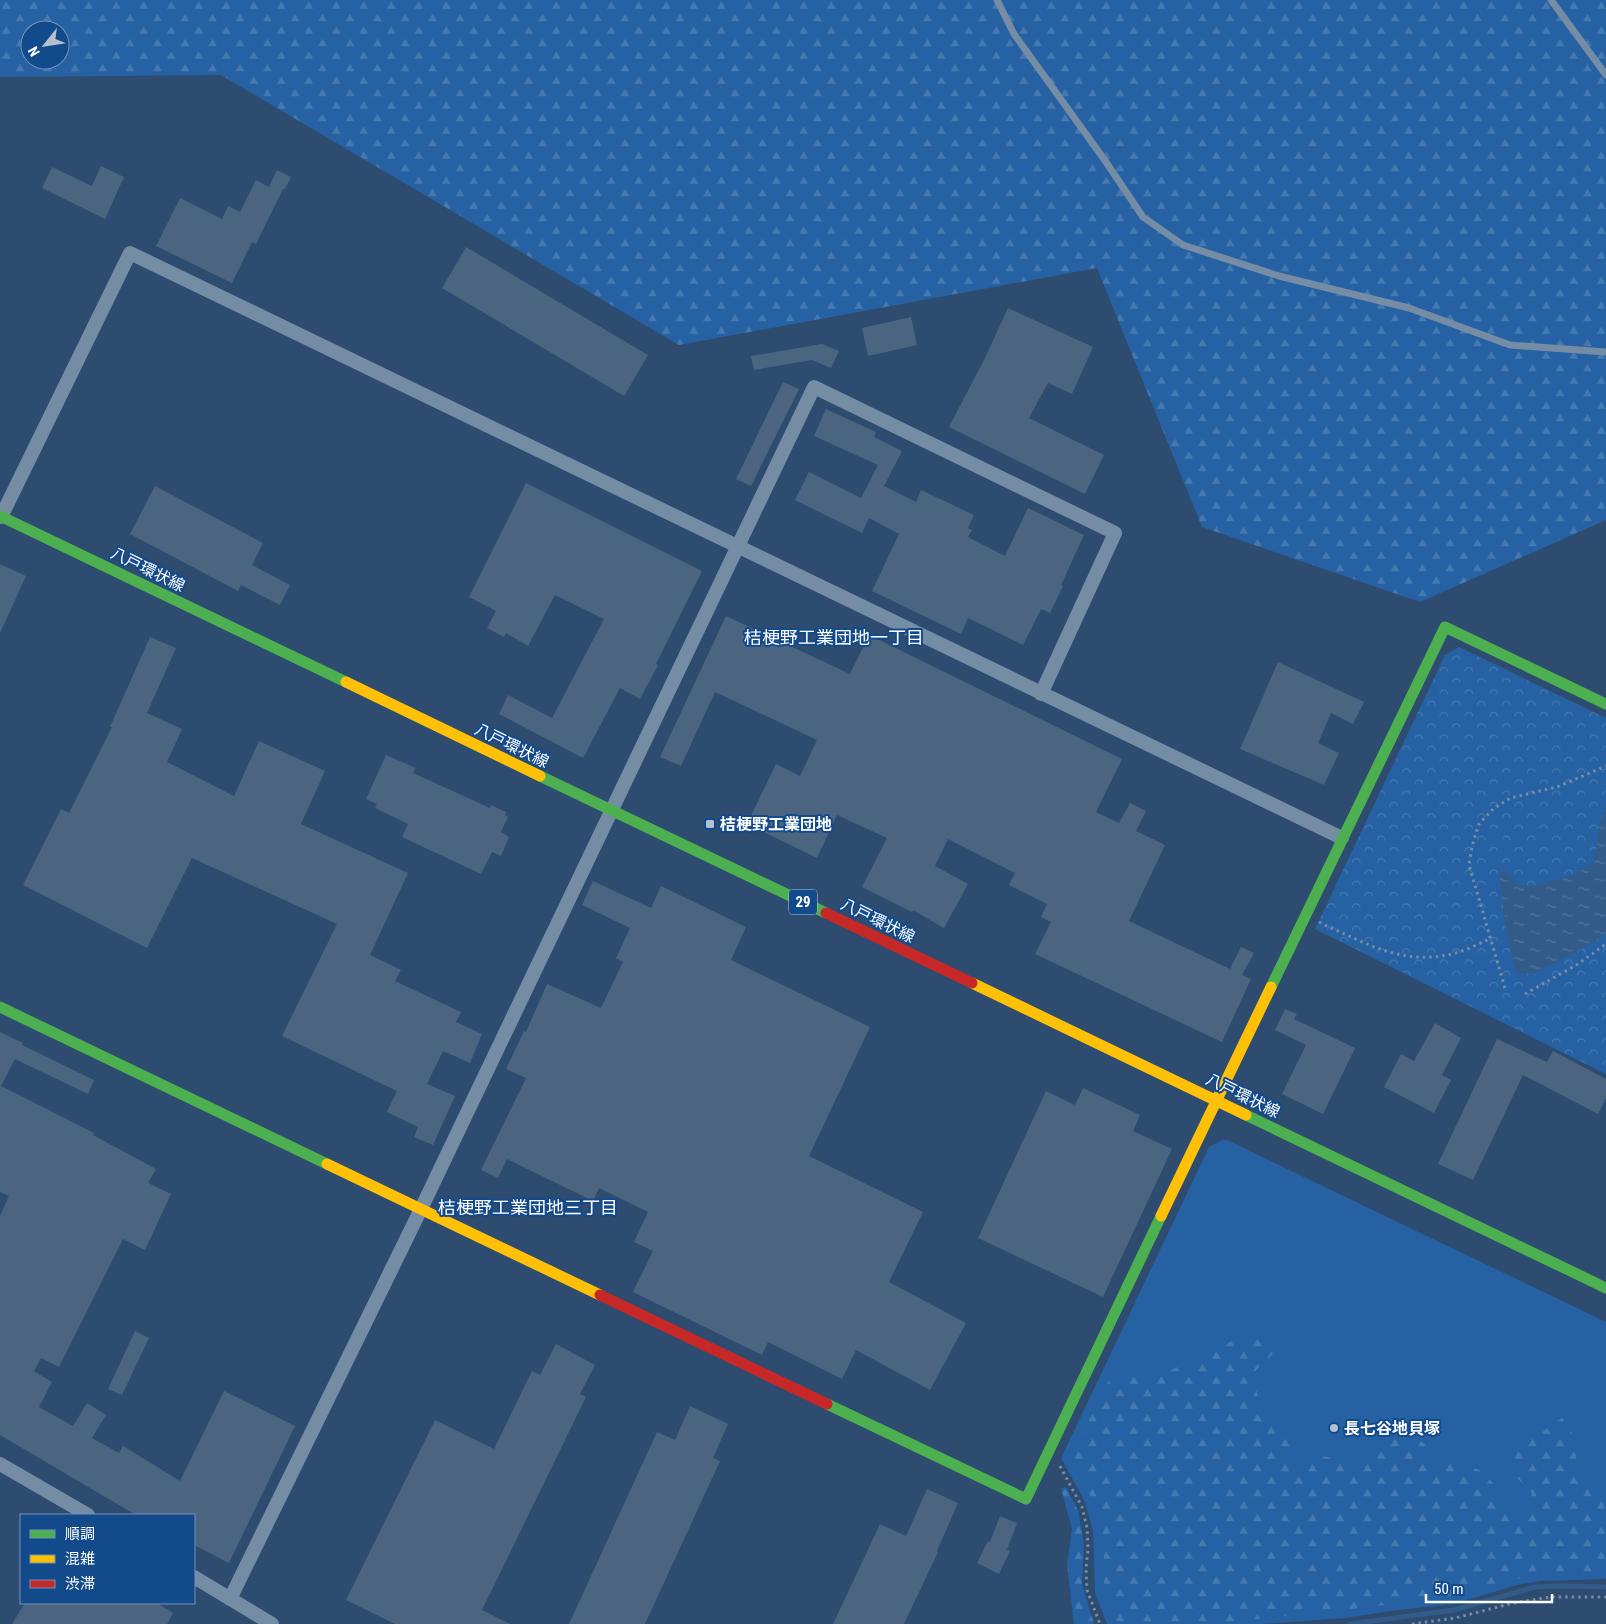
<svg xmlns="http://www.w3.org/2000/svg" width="1606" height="1624" viewBox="0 0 1606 1624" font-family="'Roboto Condensed','Noto Sans JP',sans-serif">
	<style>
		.green { fill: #2561a3 }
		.forest { fill: url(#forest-firs); fill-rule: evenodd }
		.park { fill: url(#park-crowns) }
		.water { fill: url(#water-ripples) }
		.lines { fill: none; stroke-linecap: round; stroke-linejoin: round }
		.stream { stroke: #335b8a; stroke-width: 5 }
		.building { fill: #4b6480 }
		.path { stroke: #758ca5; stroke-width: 3; stroke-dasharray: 2.5 4; stroke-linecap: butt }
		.lane { stroke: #758ca5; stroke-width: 7 }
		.street { stroke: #758ca5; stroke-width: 14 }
		.fast { stroke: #4caf50; stroke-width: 11 }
		.slow { stroke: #ffc107; stroke-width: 11 }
		.jam { stroke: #c62828; stroke-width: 11 }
		.poi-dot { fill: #b6c0cd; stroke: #124a8c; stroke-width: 2 }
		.labels { text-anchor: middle; stroke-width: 4; stroke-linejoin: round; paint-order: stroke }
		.shield { fill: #124a8c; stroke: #b8c9dc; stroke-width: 1 }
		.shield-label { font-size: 15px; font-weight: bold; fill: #fff }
		.street-label { font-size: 16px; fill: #fff; stroke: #124a8c }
		.poi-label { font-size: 16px; font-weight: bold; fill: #fff; stroke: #124a8c; text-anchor: start }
		.neighbourhood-label { font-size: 18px; fill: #fff; stroke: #124a8c }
	</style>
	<defs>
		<pattern id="forest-firs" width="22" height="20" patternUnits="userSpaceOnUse" patternTransform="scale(1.25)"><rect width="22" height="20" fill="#2561a3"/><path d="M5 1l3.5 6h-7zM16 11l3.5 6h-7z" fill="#4679b1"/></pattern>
		<pattern id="park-crowns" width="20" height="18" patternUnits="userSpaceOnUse" patternTransform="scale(1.25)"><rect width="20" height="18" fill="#2561a3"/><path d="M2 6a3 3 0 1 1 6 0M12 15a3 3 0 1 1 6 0" fill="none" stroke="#4679b1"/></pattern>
		<pattern id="water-ripples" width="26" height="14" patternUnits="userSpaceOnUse" patternTransform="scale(1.25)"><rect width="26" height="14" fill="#335b8a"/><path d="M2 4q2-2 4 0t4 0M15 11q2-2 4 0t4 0" fill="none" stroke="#52749c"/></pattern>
	</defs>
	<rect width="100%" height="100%" fill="#2e4c70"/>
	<!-- green -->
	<path class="green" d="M1222,1140H1227L1606,1322V1579L1541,1581L1517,1585L1454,1604L1390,1611L1346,1618L1263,1624H1107L1095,1593L1093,1531L1085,1502L1061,1458L1209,1147Z"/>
	<!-- forest -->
	<path class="forest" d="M0,0H1606V520L1420,602L1202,527L1097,268L679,345L221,75L0,77ZM30,30H60V60H30Z
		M1263,1330L1275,1352L1252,1374L1260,1403L1292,1445L1296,1462L1318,1456L1340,1458L1361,1466L1374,1459L1383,1437L1395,1424L1425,1444L1435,1476L1454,1459L1479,1470L1494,1484L1503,1506L1523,1515L1532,1494L1511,1471L1508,1447L1536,1436L1566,1415L1575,1444L1578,1477L1598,1485L1606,1492V1571L1539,1573L1443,1598L1344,1610L1210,1624H1118L1112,1610L1104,1583V1540L1097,1509L1070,1457L1110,1378L1149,1377L1204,1358L1241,1335Z
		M1066,1487L1078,1510L1084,1545L1082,1584L1094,1624H1074L1067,1564L1072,1529L1061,1488Z"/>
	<!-- park -->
	<path class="park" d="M1459,647L1606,718V1074L1315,929L1445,655Z"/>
	<!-- water -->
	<path class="water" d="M1606,806V933L1596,941L1534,974L1521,973L1515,971L1505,922L1499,872H1506L1515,883L1532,887L1574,875L1593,862L1597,845L1599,827Z"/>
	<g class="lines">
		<!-- stream -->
		<path class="stream" d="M1350,1624L1454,1610L1535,1587L1561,1586L1606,1587"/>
	</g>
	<!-- building -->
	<path class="building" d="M101,166L124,177L105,219L42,188L52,167L92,186Z
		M277,170L291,177L285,189H283L256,244L252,242L232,283L156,246L180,198L222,219L228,206L240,212L256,180L269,187Z
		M466,247L648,355L624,396L442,288Z
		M1008,308L1093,347L1072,394L1048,383L1029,418L1104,455L1085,494L949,427L985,358Z
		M911,317L917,345L868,356L862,328Z
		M822,344L839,351L831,368L812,360L754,370L751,356Z
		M783,382L799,389L751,486L736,479Z
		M826,409L876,432L874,437L902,451L884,486L916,502L921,490L974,515L968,528L972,530L968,537L1005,556L1028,508L1084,535L1061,585L1063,586L1050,613L1041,609L1023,645L968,618L961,634L872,591L899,534L869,518L862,533L795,500L809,472L861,498L878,465L814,436Z
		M526,483L702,571L656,664L658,665L640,699L620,688L583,758L499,714L508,695L552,718L604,619L555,595L528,646L506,633L504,637L487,628L496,611L469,597Z
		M155,486L263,543L252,565L290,585L280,605L241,585L238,591L130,534Z
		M0,564L26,576L0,633Z
		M726,616L850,674L869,635L1122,759L1096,812L1119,823L1130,803L1146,811L1136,831L1165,845L1129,921L1230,969L1241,947L1254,953L1242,975L1251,979L1222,1042L1035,954L1051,922L1041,917L1047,904L1009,885L1015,873L948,839L935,866L968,884L944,928L913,910L912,912L862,887L887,838L837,815L817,858L747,824L776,764L800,776L817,740L715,692L681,766L660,757Z
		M150,637L176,648L147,713L182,729L167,762L234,796L259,741L325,771L301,824L408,873L370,955L401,970L395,981L461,1012L456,1022L482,1034L470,1063L443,1051L427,1084L455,1096L433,1145L414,1137L418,1127L387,1112L397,1091L282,1036L337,924L192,858L147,948L23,885L61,809L69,813L112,727H110Z
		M1278,662L1364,702L1353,724L1331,713L1318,743L1339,753L1324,785L1240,749Z
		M386,755L416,768L413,773L490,808L491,805L506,812L505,815L508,817L501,832L509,837L501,856L492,852L481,874L402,837L408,824L375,808L377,804L366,799Z
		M593,881L651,908L661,886L746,927L731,960L870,1027L809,1156L923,1212L889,1282L966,1323L930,1390L856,1350L842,1379L768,1342L762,1355L633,1292L653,1251L634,1242L648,1212L599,1188L593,1201L507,1159L498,1178L481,1170L526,1078L506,1069L524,1031L526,1032L547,984L601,1008L623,962L616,958L630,928L582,905Z
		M1285,1009L1297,1014L1294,1019L1355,1048L1323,1114L1282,1094L1306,1045L1275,1030Z
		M1435,1023L1461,1038L1442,1075L1451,1080L1434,1113L1384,1087L1401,1054L1414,1061Z
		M0,1032L23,1043L22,1045L94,1080L88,1094L15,1059L1,1086L94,1133L93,1135L156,1169L148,1183L171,1194L145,1250L123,1239L59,1367L41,1358L34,1371L52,1382L39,1407L73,1426L87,1403L106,1415L92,1438L119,1453L123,1446L180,1481L224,1391L295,1426L229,1563L194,1545V1515H136L0,1435V1216L9,1196L0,1192Z
		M1497,1039L1547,1062L1553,1051L1606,1079V1098L1598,1114L1523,1075L1473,1180L1438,1164Z
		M1083,1088L1140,1115L1133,1131L1172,1149L1103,1297L978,1238L1046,1091L1075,1105Z
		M135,1331L149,1338L122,1395L108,1389Z
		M556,1344L595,1365L580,1394L586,1397L482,1610L510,1624H395L346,1600L435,1420L494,1449L532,1371L540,1375Z
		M690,1406L728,1424L713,1458L720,1461L645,1624H569L657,1432L675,1440Z
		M927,1489L958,1503L937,1551L938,1552L904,1624H833L880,1524L906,1536Z
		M1000,1516L1017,1523L1007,1550L1010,1551L999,1574L977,1563L988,1541L990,1542Z
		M25,1603H157L173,1613L167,1624H12Z"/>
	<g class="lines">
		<!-- path -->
		<path class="path" d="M1319,922C1328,927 1338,931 1347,935C1383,952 1412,963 1452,954C1465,951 1479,944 1491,938
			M1505,988L1469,865L1472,846L1479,824L1493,809L1510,798L1557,787L1606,766
			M1525,994L1578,964L1606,944
			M1060,1466L1082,1507L1087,1528L1088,1548L1086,1570L1087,1590L1100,1624
			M1412,1624L1455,1618L1513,1603L1551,1597H1606"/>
		<!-- lane -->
		<path class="lane" d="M997,0L1014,34L1106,162L1143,217L1183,245L1279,276L1409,308L1510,345L1606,352
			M1551,0L1606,75"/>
		<!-- street -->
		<path class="street" d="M1,517L130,253L1342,838
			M0,1464L88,1515
			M194,1577L272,1624
			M230,1599L421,1209L814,387L1115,533L1041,694"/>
		<!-- fast -->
		<path class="fast" d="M0,516L346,682
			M540,776L826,913
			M1271,987L1445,627L1606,704
			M0,1007L327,1164
			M1246,1115L1606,1288
			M827,1404L1026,1499L1161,1216"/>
		<!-- slow -->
		<path class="slow" d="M346,682L540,776
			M972,983L1246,1115
			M327,1164L600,1295
			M1161,1216L1271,987"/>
		<!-- jam -->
		<path class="jam" d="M826,913L972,983
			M600,1295L827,1404"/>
	</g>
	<!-- markers -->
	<g class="poi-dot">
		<rect x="705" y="819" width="10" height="10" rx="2.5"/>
		<circle cx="1334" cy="1428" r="5"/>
	</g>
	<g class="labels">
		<!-- shield labels -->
		<rect class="shield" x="789" y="889.5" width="28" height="25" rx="4"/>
		<g class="shield-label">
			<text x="803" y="907">29</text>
		</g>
		<!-- street labels -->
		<g class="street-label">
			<text transform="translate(148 569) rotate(26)" y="6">八戸環状線</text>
			<text transform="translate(512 745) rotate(26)" y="6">八戸環状線</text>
			<text transform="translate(878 920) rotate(26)" y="6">八戸環状線</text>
			<text transform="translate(1243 1095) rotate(26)" y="6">八戸環状線</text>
		</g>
		<!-- poi labels -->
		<g class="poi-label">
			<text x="720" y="830">桔梗野工業団地</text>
			<text x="1344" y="1434">長七谷地貝塚</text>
		</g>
		<!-- neighbourhood labels -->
		<g class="neighbourhood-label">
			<text x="834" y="644">桔梗野工業団地一丁目</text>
			<text x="528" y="1214">桔梗野工業団地三丁目</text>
		</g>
	</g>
	<!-- legend -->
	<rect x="20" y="1514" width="175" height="90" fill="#124a8c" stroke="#7192ba"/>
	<rect x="30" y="1530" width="25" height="8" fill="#4caf50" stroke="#7192ba"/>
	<text x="65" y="1539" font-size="15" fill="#ffffff">順調</text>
	<rect x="30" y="1555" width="25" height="8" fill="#ffc107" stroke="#7192ba"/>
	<text x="65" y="1564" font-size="15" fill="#ffffff">混雑</text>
	<rect x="30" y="1580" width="25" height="8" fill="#c62828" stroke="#7192ba"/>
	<text x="65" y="1589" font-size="15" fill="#ffffff">渋滞</text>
	<!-- north arrow -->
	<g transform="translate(45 45) rotate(240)"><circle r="24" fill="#124a8c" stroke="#7192ba"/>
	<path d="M0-4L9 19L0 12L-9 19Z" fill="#b6c0cd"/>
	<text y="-8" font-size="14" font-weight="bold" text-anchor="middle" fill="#ffffff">N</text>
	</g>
	<!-- scale -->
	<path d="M1426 1594v8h126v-8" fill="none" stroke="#ffffff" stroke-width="2.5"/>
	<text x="1434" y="1594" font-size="15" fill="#ffffff" stroke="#124a8c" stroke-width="4" paint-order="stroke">50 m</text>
</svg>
